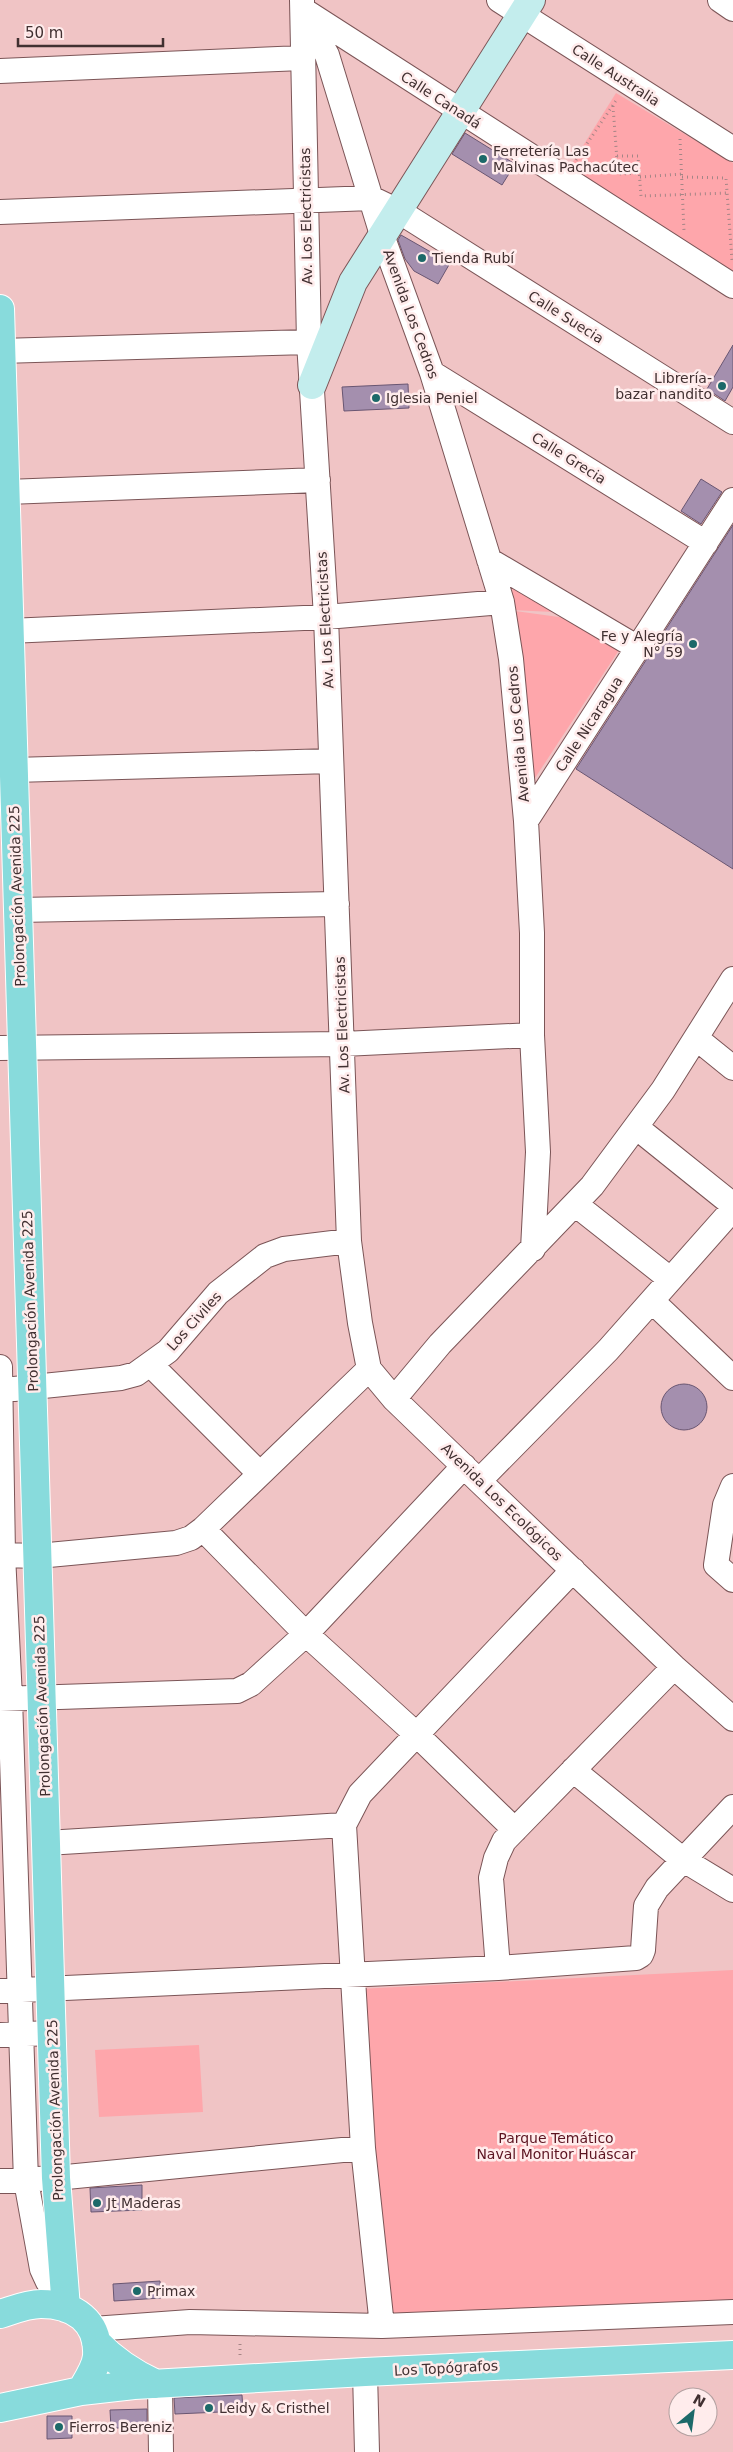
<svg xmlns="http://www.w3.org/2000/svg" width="733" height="2452" viewBox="0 0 733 2452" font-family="'DejaVu Sans',sans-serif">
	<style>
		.green { fill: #fea6ab }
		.building { fill: #a48fae; stroke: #695672 }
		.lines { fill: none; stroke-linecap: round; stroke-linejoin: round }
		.street-casing { stroke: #7b5557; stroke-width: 26 }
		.secondary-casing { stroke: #7b5557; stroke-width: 30 }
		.primary-casing { stroke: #fff; stroke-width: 30 }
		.path { stroke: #a58586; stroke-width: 3; stroke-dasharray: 1 4; stroke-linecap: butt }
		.street { stroke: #fff; stroke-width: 24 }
		.secondary { stroke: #c3eded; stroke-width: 28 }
		.primary { stroke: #88dbdc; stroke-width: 28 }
		.poi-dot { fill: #1c6969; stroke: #ffecec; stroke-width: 2 }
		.labels { text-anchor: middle; stroke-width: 5; stroke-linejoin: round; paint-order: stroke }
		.street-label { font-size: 14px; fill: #413031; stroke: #ffecec }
		.poi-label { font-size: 14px; fill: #413031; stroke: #ffecec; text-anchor: start }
		.park-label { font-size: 14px; fill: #5c1421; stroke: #ffecec }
	</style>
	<rect width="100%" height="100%" fill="#f0c4c5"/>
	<!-- green -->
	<path class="green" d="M616,93L733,163V275L566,173Z
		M513,582L574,613L511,610Z
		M515,611L588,621L623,644L533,781Z
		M733,1970V2305L389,2316L358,1989Z
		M199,2045L203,2112L99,2117L95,2050Z"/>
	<!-- building -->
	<path class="building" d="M465,133L515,164L502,185L452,154Z
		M401,235L450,263L438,284L414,271L405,259L398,240Z
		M733,345V387L725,401L707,389Z
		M408,384L409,408L344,411L342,387Z
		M701,479L722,492L701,524L681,511Z
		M733,525V869L576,769Z
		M661 1407a23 23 0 1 1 46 0a23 23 0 1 1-46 0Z
		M142,2185V2210L91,2212L90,2188Z
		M160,2281L161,2298L114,2301L113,2284Z
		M242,2395L243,2411L175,2414L174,2398Z
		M147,2409V2428H111L110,2410Z
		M47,2416H72V2438L47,2439Z"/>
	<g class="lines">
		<!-- street casing -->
		<g class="street-casing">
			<path id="street" d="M302,0L309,342L326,617L349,1241L360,1323L369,1369L394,1399L479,1481L674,1667L733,1719
				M499,0L733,149
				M720,0L733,9
				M303,11L327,55L383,238L432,373L502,602L511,659L526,821L532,933V1035L538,1152L533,1249
				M305,11L733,286
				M0,71L302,58
				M0,212L371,198L400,212L733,422
				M1,351L309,342
				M432,373L706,543
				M7,492L318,480
				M489,560L638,648
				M9,631L326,617L502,602
				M14,770L331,761
				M526,821L733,500
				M18,910L337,904
				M696,1038L733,1068
				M0,1048L343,1044L532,1035
				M636,1127L733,1205
				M575,1204L670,1279
				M652,1301L733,1378
				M151,1365L260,1474
				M0,1367L3,1555L10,1698L26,2181L42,2269L48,2282L65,2292
				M14,1389L121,1378L136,1374L168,1351L218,1293L265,1256L284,1249L349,1241
				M394,1399L440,1344L592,1186L663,1090L733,979
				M479,1481L608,1350L733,1209
				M733,1486L725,1505L716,1565L733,1580
				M203,1529L306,1634L416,1734L515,1830
				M0,1555L38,1556L176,1543L191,1538L203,1529L369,1369
				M0,1699L237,1691L251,1684L306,1634L464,1466
				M573,1770L682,1859L733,1890
				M46,1843L344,1825
				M498,1968L491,1878L496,1858L504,1841L674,1667
				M0,1991L498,1968L636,1958L641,1955L643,1950L646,1906L657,1888L733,1807
				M0,2035L52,2033
				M0,2181L56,2178L363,2148
				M382,2326L363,2148L344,1825L360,1794L573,1570
				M93,2329L190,2322L382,2326L733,2312
				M365,2372L367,2452
				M160,2385L161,2452"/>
		</g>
		<!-- secondary casing -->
		<g class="secondary-casing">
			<path id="secondary" d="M312,385L353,282L531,0"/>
		</g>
		<!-- primary casing -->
		<g class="primary-casing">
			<path id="primary" d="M0,309L56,2178L66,2308
				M0,2314C13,2310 27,2304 41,2304C74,2304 99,2321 97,2356C96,2368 87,2381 81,2391L0,2408
				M96,2342C114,2361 132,2373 156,2384
				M81,2391L134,2385L365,2372L733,2355"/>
		</g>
		<!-- path -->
		<path class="path" d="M613,106L618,174L640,173
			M680,139L684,231
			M617,156H638L641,196L728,193
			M576,160L617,99
			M640,177L682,174
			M682,177L726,178L732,260
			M240,2344V2358"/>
		<!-- street -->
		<use href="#street" class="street"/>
		<!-- secondary -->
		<use href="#secondary" class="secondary"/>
		<!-- primary -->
		<use href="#primary" class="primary"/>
	</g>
	<!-- markers -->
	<g class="poi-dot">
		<circle cx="483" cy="159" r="5"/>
		<circle cx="422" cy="258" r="5"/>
		<circle cx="722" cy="386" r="5"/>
		<circle cx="376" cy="398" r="5"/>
		<circle cx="693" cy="644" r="5"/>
		<circle cx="97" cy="2203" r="5"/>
		<circle cx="137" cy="2291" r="5"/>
		<circle cx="209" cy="2408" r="5"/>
		<circle cx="59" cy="2427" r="5"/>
	</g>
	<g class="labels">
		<!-- street labels -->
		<g class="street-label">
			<text transform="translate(616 75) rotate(33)" y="5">Calle Australia</text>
			<text transform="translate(441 100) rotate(33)" y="5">Calle Canadá</text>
			<text transform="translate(306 216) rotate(-91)" y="5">Av. Los Electricistas</text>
			<text transform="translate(411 314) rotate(70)" y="5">Avenida Los Cedros</text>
			<text transform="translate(566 317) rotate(32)" y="5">Calle Suecia</text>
			<text transform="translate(569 458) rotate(32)" y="5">Calle Grecia</text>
			<text transform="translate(325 620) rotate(-93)" y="5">Av. Los Electricistas</text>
			<text transform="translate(589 724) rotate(-57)" y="5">Calle Nicaragua</text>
			<text transform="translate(518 734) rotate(-95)" y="5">Avenida Los Cedros</text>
			<text transform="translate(17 896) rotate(-92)" y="5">Prolongación Avenida 225</text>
			<text transform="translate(342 1025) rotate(-92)" y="5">Av. Los Electricistas</text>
			<text transform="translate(30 1301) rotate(-92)" y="5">Prolongación Avenida 225</text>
			<text transform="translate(194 1321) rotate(-48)" y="5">Los Civiles</text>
			<text transform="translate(502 1502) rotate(44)" y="5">Avenida Los Ecológicos</text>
			<text transform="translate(42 1706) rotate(-92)" y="5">Prolongación Avenida 225</text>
			<text transform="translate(55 2110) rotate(-92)" y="5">Prolongación Avenida 225</text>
			<text transform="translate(446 2368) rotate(-3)" y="5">Los Topógrafos</text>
		</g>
		<!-- poi labels -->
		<g class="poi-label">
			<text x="493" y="156">Ferretería Las<tspan x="493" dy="16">Malvinas Pachacútec</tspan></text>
			<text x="432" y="263">Tienda Rubí</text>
			<text x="712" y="383" text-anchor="end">Librería-<tspan x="712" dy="16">bazar nandito</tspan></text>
			<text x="386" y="403">Iglesia Peniel</text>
			<text x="683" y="641" text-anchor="end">Fe y Alegría<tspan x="683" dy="16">N° 59</tspan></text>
			<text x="107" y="2208">Jt Maderas</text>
			<text x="147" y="2296">Primax</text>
			<text x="219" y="2413">Leidy &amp; Cristhel</text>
			<text x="69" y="2432">Fierros Bereniz</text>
		</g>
		<!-- park labels -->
		<g class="park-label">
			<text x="556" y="2143">Parque Temático<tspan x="556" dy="16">Naval Monitor Huáscar</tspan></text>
		</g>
	</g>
	<!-- north arrow -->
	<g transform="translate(693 2412) rotate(29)"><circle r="24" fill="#ffecec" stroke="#b3a1a1"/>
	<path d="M0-4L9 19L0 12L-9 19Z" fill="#1c6969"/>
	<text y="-8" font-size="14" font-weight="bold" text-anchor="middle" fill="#413031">N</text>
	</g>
	<!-- scale -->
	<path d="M18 38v8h145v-8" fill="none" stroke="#413031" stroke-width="2.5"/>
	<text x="25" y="38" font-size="15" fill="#413031" stroke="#ffecec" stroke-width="4" paint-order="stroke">50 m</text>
</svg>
